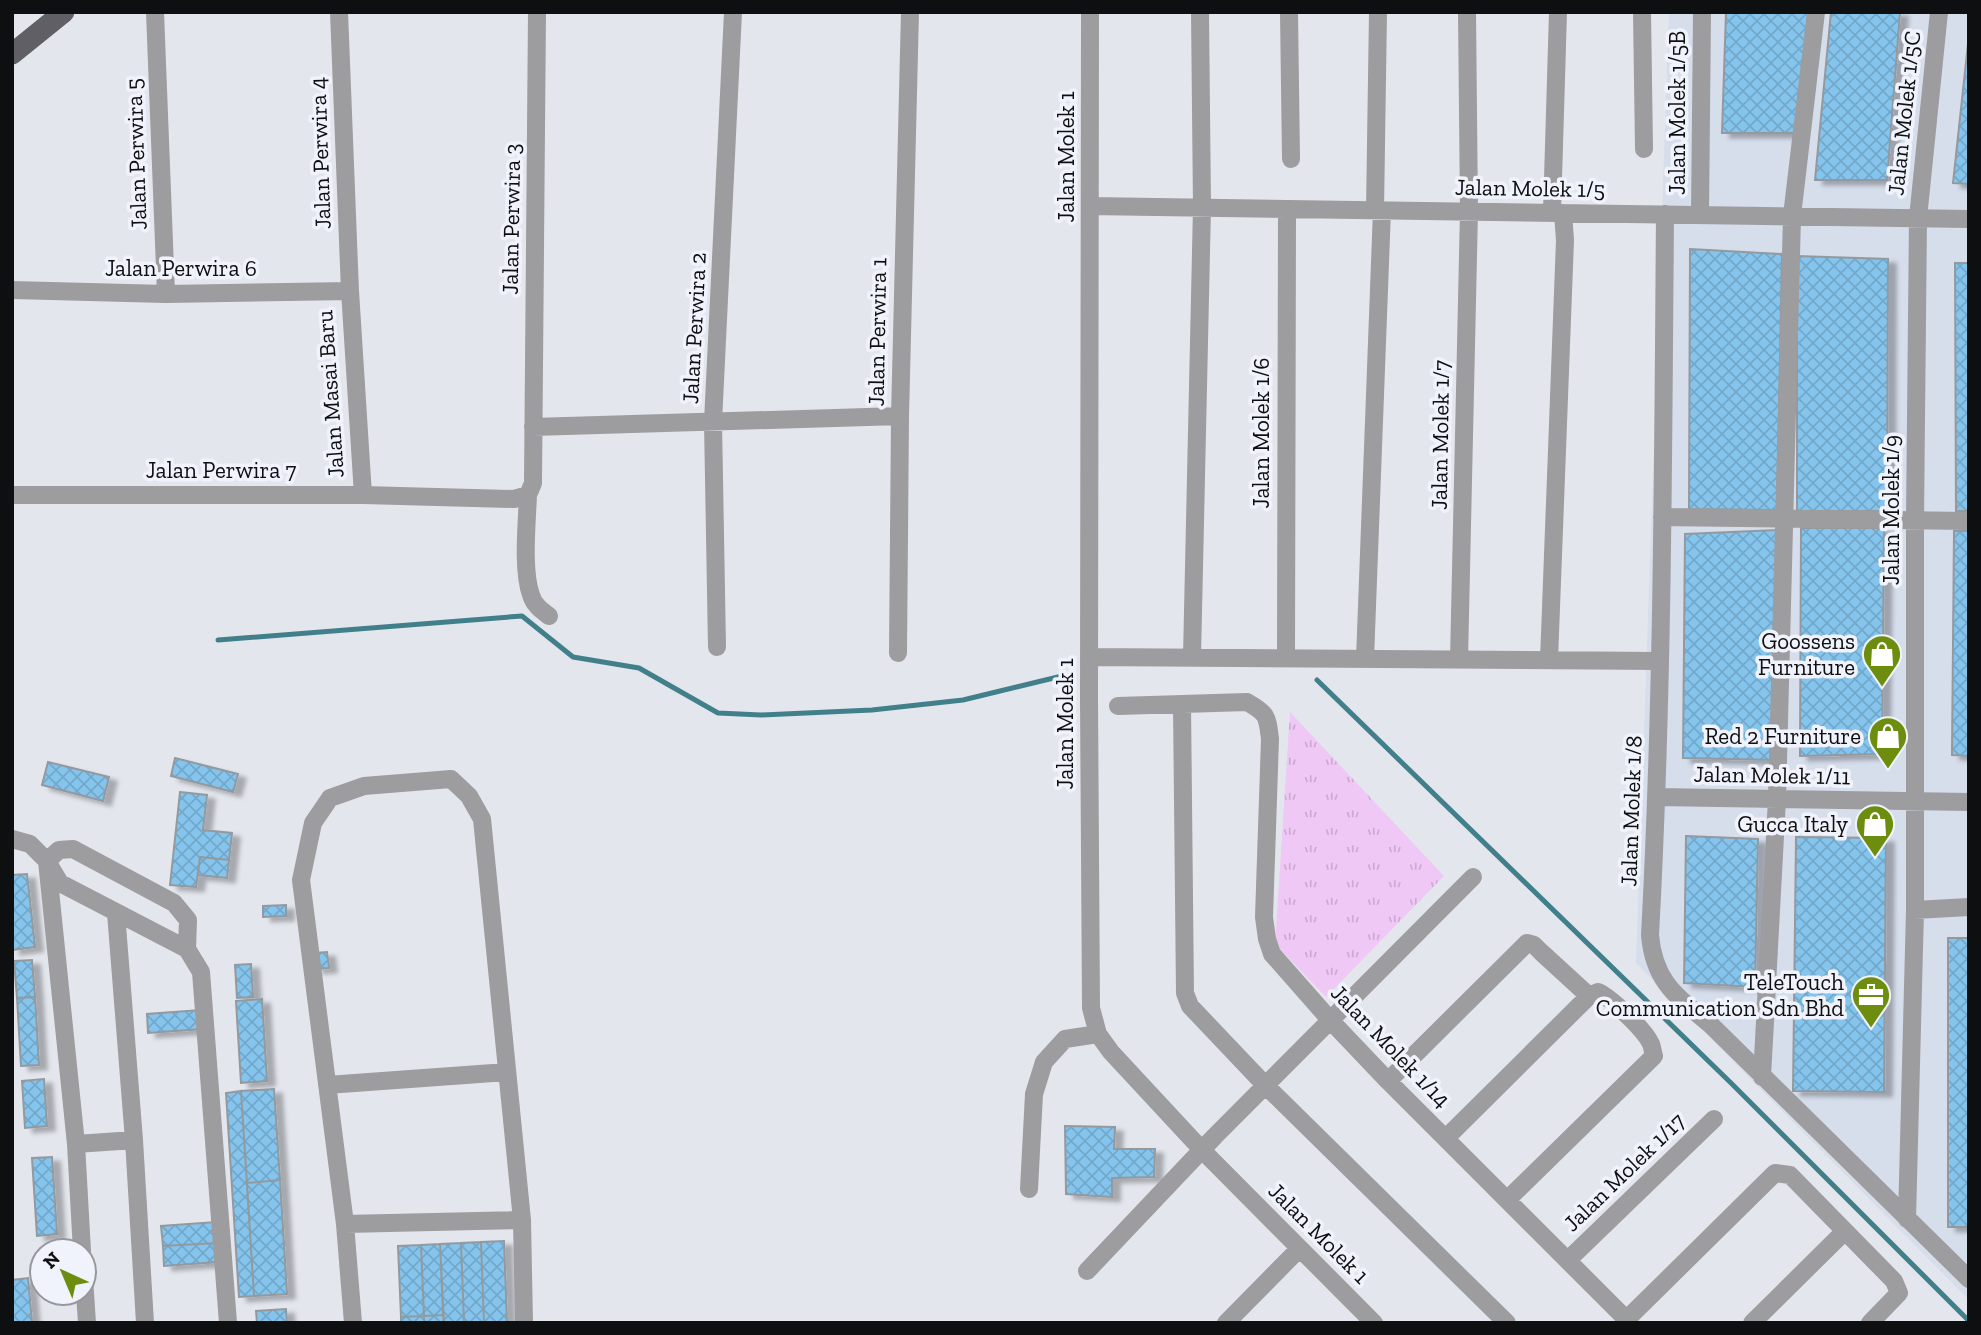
<svg xmlns="http://www.w3.org/2000/svg" width="1981" height="1335" viewBox="0 0 1981 1335" font-family="'Zilla Slab',serif">
	<style>
		.built { fill: #d6ddeb }
		.park { fill: url(#park-tufts) }
		.lines { fill: none; stroke-linecap: round; stroke-linejoin: round }
		.stream { stroke: #41808a; stroke-width: 5 }
		.building { fill: url(#building-cross-hatch); stroke: #939a9f; stroke-width: 2; filter: url(#shadow) }
		.minor { stroke: #9d9c9f; stroke-width: 18 }
		.major { stroke: #605f65; stroke-width: 21 }
		.labels { text-anchor: middle; stroke-width: 7; stroke-linejoin: round; paint-order: stroke }
		.street-label { font-size: 23px; fill: #0e0f11; stroke: #f0f3fb }
		.poi-label { font-size: 23px; fill: #0e0f11; stroke: #f0f3fb; text-anchor: end }
	</style>
	<defs>
		<pattern id="park-tufts" width="24" height="20" patternUnits="userSpaceOnUse" patternTransform="scale(1.75)"><rect width="24" height="20" fill="#f0c8f5"/><path d="M3 7l-1-3M5 7V3M7 7l1-3M15 17l-1-3M17 17v-4M19 17l1-3" fill="none" stroke="#cdabd1"/></pattern>
		<pattern id="building-cross-hatch" width="8" height="8" patternUnits="userSpaceOnUse" patternTransform="scale(1.75)"><rect width="8" height="8" fill="#85c5ed"/><path d="M0 0l8 8M0 8l8-8" fill="none" stroke="#72a8ca"/></pattern>
		<filter id="shadow"><feDropShadow dx="8" dy="4.5" stdDeviation="2" flood-color="#0004"/></filter>
	</defs>
	<rect width="100%" height="100%" fill="#e3e6ed"/>
	<!-- built -->
	<path class="built" d="M1669,12H1969V1300L1636,963Z"/>
	<!-- park -->
	<path class="park" d="M1290,712L1444,876L1326,997L1275,944Z"/>
	<g class="lines">
		<!-- stream -->
		<path class="stream" d="M218,640L522,616L573,657L639,668L718,713L761,715L872,710L963,700L1062,676
			M1317,680L1731,1083L1969,1321"/>
	</g>
	<!-- building -->
	<path class="building" d="M1726,12H1810L1795,133H1722Z
		M1831,12H1900L1887,180H1815Z
		M1969,34V184L1953,183Z
		M1690,249L1782,254L1777,510L1689,509Z
		M1797,256L1888,259L1887,511H1797Z
		M1955,263H1969V511H1956Z
		M1801,528H1884L1882,754L1800,756Z
		M1777,530L1774,760L1683,758L1685,534Z
		M1954,531H1969V756L1952,755Z
		M175,758L238,774L233,792L171,776Z
		M48,762L109,777L103,801L42,785Z
		M180,792L207,795L203,830L232,833L229,860L200,857L196,887L170,885Z
		M1686,836L1758,839L1755,987L1684,983Z
		M1796,837L1886,838L1884,1092L1793,1091Z
		M200,857L229,860L227,878L198,875Z
		M27,874L35,947L12,950V875Z
		M286,905V916L263,917V906Z
		M1948,938H1969V1227H1948Z
		M327,952L329,968L315,969L314,953Z
		M32,960L35,997L17,998L14,961Z
		M251,964L253,997L237,998L235,965Z
		M35,997L39,1065L21,1066L17,998Z
		M262,999L267,1081L241,1083L236,1001Z
		M200,1010L202,1029L148,1033L147,1014Z
		M44,1079L47,1126L25,1128L22,1081Z
		M274,1089L280,1180L247,1183L241,1091Z
		M241,1091L254,1296L239,1297L226,1093Z
		M1065,1126L1115,1127L1114,1149H1155L1154,1177L1112,1178V1197L1066,1194Z
		M52,1157L57,1234L37,1236L32,1158Z
		M280,1180L287,1294L254,1296L247,1183Z
		M216,1222L217,1243L163,1246L161,1226Z
		M504,1241L507,1323H484L481,1242Z
		M481,1242L484,1323H464L461,1243Z
		M217,1243L218,1262L164,1266L163,1246Z
		M461,1243L464,1323H444L440,1244Z
		M440,1244L443,1315L424,1316L421,1245Z
		M421,1245L424,1316L401,1317L398,1246Z
		M28,1278L32,1323H12V1280Z
		M286,1309L287,1323H257L256,1311Z
		M443,1315L444,1323H424V1316Z
		M424,1316V1323H401V1317Z"/>
	<g class="lines">
		<!-- minor -->
		<path class="minor" d="M155,12L166,294
			M339,12L350,291L363,495
			M1090,12L1089,698L1091,1008L1098,1034L1111,1052L1202,1150L1374,1323
			M1289,12L1291,159
			M1642,12L1644,149
			M1090,206L1969,219
			M1375,210L1378,12
			M1552,212L1558,12
			M1665,214C1663,455 1663,695 1650,935C1654,983 1678,997 1712,1026L1969,1279
			M1700,215L1702,12
			M12,290L166,294L350,291
			M533,427L900,416
			M12,495H363L514,499L528,495L533,483L537,12
			M528,495C527,522 522,570 531,595C534,605 541,610 549,616
			M1662,517L1969,521
			M717,647L713,422L733,12
			M898,653L900,416L910,12
			M1090,657L1660,661
			M1192,657L1202,207L1200,12
			M1286,658L1287,209
			M1365,659L1382,210
			M1459,660L1469,211L1467,12
			M1549,660L1565,240L1563,213
			M1182,705L1185,993L1190,1006L1266,1086L1507,1323
			M1118,706L1247,702C1268,714 1267,716 1270,739L1264,917L1267,939L1272,954L1331,1021L1388,1081L1630,1323
			M1658,797L1969,802
			M12,839L30,844L47,861L60,883L187,949L201,972L228,1323
			M1915,910L1969,907
			M116,913L134,1140L145,1323
			M1762,1077L1777,799L1792,216L1816,12
			M1388,1081L1527,943L1534,945L1541,952L1589,996
			M327,1085L507,1072
			M1446,1138L1589,996L1598,992C1611,998 1645,1030 1651,1044C1652,1046 1653,1053 1654,1056L1508,1199
			M76,1144L134,1140
			M1029,1189L1034,1094L1044,1062L1065,1039L1098,1034
			M1907,1219L1915,910V521L1918,218L1939,12
			M345,1224L522,1220
			M82,1251L76,1144L47,861L59,850L73,849L174,903L188,920L187,949
			M1568,1260L1714,1119
			M1087,1271L1215,1136L1473,877
			M84,1278L87,1323
			M1627,1319L1775,1173L1790,1175L1894,1281L1899,1293L1870,1323
			M353,1323L345,1224L301,880L313,823L330,798L364,786L451,779L469,796L482,819L522,1220L524,1323
			M1226,1323L1299,1249
			M1752,1323L1845,1231"/>
		<!-- major -->
		<path class="major" d="M12,54L64,12"/>
	</g>
	<!-- icons -->
	<defs>
		<g id="shop-pin" transform="scale(2.0125)"><path d="M0 17L-7.5 6A9.5 9.5 0 1 1 7.5 6Z" fill="#6d8d0f" stroke="#f0f3fb"/><path d="M-5-2.5h2.3a2.7 3.5 0 0 1 5.4 0H5L5.5 6h-11ZM-1.5-2.5h3a1.5 2.3 0 0 0-3 0Z" fill="#fff"/></g>
		<g id="office-pin" transform="scale(2.0125)"><path d="M0 17L-7.5 6A9.5 9.5 0 1 1 7.5 6Z" fill="#6d8d0f" stroke="#f0f3fb"/><path d="M-6-3h4V-5.5h4V-3h4V5H-6ZM-1-4.5V-3h2v-1.5ZM-6 0V1H6V0Z" fill="#fff"/></g>
	</defs>
	<g fill-rule="evenodd">
		<use href="#shop-pin" x="1882" y="654"/>
		<use href="#shop-pin" x="1888" y="736"/>
		<use href="#shop-pin" x="1875" y="824"/>
		<use href="#office-pin" x="1871" y="995"/>
	</g>
	<g class="labels">
		<!-- street labels -->
		<g class="street-label">
			<text transform="translate(1677 113) rotate(-90)" y="8">Jalan Molek 1/5B</text>
			<text transform="translate(1904 113) rotate(-84)" y="8">Jalan Molek 1/5C</text>
			<text transform="translate(320 153) rotate(-92)" y="8">Jalan Perwira 4</text>
			<text transform="translate(136 154) rotate(-92)" y="8">Jalan Perwira 5</text>
			<text transform="translate(1066 157) rotate(-90)" y="8">Jalan Molek 1</text>
			<text transform="translate(1530 188) rotate(1)" y="8">Jalan Molek 1/5</text>
			<text transform="translate(511 219) rotate(-89)" y="8">Jalan Perwira 3</text>
			<text x="181" y="276">Jalan Perwira 6</text>
			<text transform="translate(694 328) rotate(-87)" y="8">Jalan Perwira 2</text>
			<text transform="translate(877 332) rotate(-89)" y="8">Jalan Perwira 1</text>
			<text transform="translate(330 394) rotate(-94)" y="8">Jalan Masai Baru</text>
			<text transform="translate(1261 433) rotate(-90)" y="8">Jalan Molek 1/6</text>
			<text transform="translate(1440 435) rotate(-89)" y="8">Jalan Molek 1/7</text>
			<text x="221" y="478">Jalan Perwira 7</text>
			<text transform="translate(1891 510) rotate(-90)" y="8">Jalan Molek 1/9</text>
			<text transform="translate(1065 724) rotate(-90)" y="8">Jalan Molek 1</text>
			<text transform="translate(1772 775) rotate(1)" y="8">Jalan Molek 1/11</text>
			<text transform="translate(1631 811) rotate(-88)" y="8">Jalan Molek 1/8</text>
			<text transform="translate(1391 1046) rotate(46)" y="8">Jalan Molek 1/14</text>
			<text transform="translate(1624 1172) rotate(-44)" y="8">Jalan Molek 1/17</text>
			<text transform="translate(1319 1233) rotate(45)" y="8">Jalan Molek 1</text>
		</g>
		<!-- poi labels -->
		<g class="poi-label">
			<text x="1855" y="649">Goossens<tspan x="1855" dy="26">Furniture</tspan></text>
			<text x="1861" y="744">Red 2 Furniture</text>
			<text x="1848" y="832">Gucca Italy</text>
			<text x="1844" y="990">TeleTouch<tspan x="1844" dy="26">Communication Sdn Bhd</tspan></text>
		</g>
	</g>
	<!-- border -->
	<rect width="1981" height="1335" fill="none" stroke="#0e0f11" stroke-width="28"/>
	<!-- north arrow -->
	<g transform="translate(63 1272) rotate(316)"><circle r="33" fill="#f0f3fb" stroke="#96989d" stroke-width="2"/>
	<path d="M0-5L12 26L0 18L-12 26Z" fill="#6d8d0f"/>
	<text y="-10" font-size="19" font-weight="bold" text-anchor="middle" fill="#0e0f11">N</text>
	</g>
</svg>
